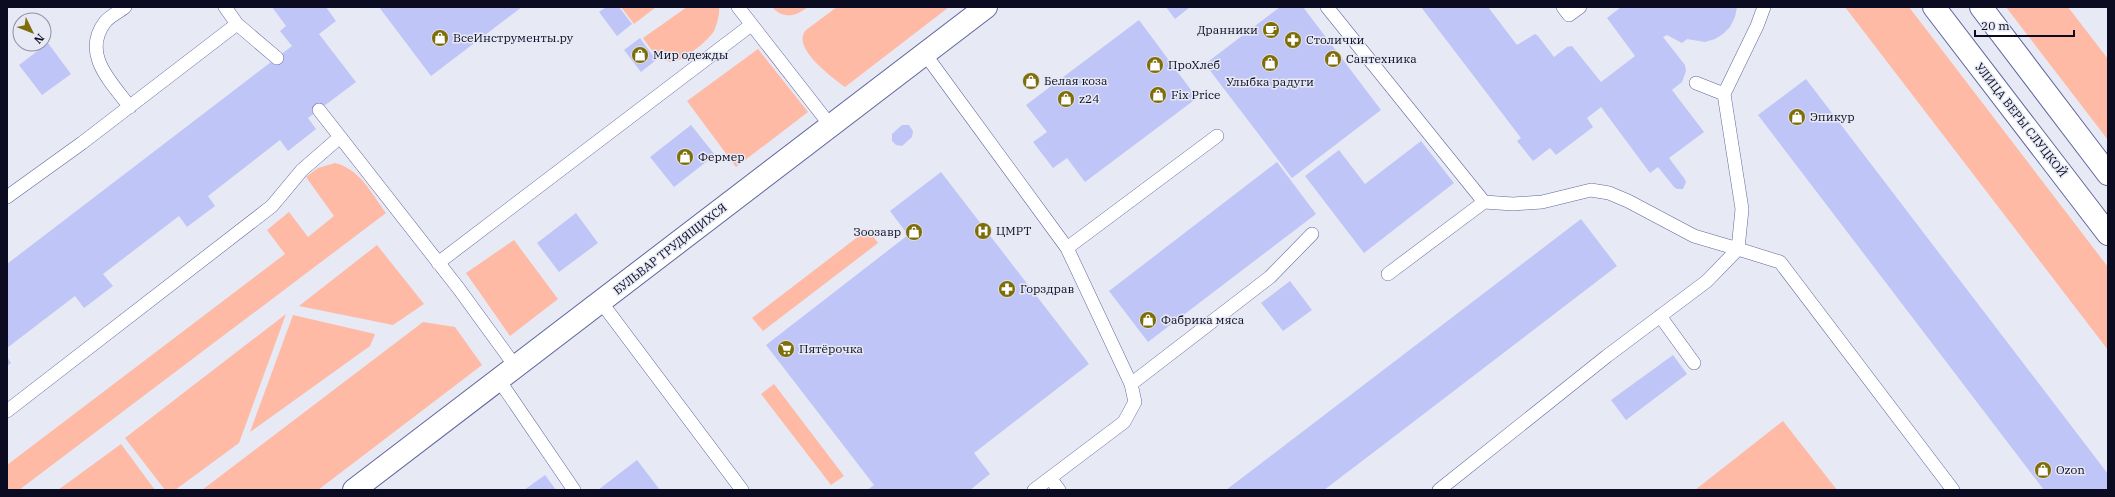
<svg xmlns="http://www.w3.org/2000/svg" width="2115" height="497" viewBox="0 0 2115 497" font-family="'IBM Plex Serif',serif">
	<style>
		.green { fill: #febaa4 }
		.building { fill: #bfc6f7 }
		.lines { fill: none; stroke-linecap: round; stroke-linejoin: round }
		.service-casing { stroke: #61669d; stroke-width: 14 }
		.minor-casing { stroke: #61669d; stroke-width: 24 }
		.tertiary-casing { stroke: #61669d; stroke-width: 24 }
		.service { stroke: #fff; stroke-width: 13 }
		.minor { stroke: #fff; stroke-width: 22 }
		.tertiary { stroke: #fff; stroke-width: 22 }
		.labels { text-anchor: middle; stroke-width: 3; stroke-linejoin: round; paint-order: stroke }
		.poi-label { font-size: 12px; fill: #0b0c21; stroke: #e7e9f5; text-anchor: start }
		.street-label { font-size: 12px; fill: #0b0c21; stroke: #e7e9f5 }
	</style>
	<rect width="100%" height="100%" fill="#e7e9f5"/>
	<!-- green -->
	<path class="green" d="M621,7H656L634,24Z
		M687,7H719C720,14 717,24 714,31C709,40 680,64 670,62C657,59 650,48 643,38Z
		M772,7H808C796,16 784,20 772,7Z
		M837,7H949L845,87C833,78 790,47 806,30Z
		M1845,7H1909L2108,267V350Z
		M2006,7H2068L2108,59V140Z
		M758,49L808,112L736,167L687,101Z
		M335,163C360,169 371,193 386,213L19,490H7V465L285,254L267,230L289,212L308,237L334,216L306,177L318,168Z
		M868,229L878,243L763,331L752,318Z
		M514,240L558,299L510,336L466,273Z
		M377,245L424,304L393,325L299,306Z
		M286,314L239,443L175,490H165L125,438Z
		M293,315L375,334L370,346L250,432Z
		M423,322L455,327L482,365L318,490H202Z
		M774,384L844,476L831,485L761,394Z
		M1783,421L1837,490H1695Z
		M121,444L155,490H58Z"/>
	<!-- building -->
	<path class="building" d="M272,7H326L336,21L319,34L356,82L308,118L316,129L288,151L280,140L208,196L215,206L187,227L179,216L103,274L113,286L84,308L75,296L7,348V264L292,46L280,31L286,26Z
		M379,7H522L431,76Z
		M606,7H619L632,24L617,36L599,12Z
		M1166,7H1190L1175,19Z
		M1280,7H1303L1381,110L1292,178L1205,64Z
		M1421,7H1488L1517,45L1535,34L1538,36L1554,57L1567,47L1572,46L1601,82L1635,56L1607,18L1621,7H1737L1735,17L1730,27L1723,34L1715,39L1705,42L1687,39L1682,43L1667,35L1663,37L1685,65L1686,71L1682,82L1672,90L1704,132L1669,158L1684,178L1686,182L1683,189H1677L1674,187L1658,167L1650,173L1601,107L1587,118L1593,127L1556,155L1550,148L1533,161L1517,141L1521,138Z
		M1139,20L1197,98L1085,182L1067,158L1053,168L1033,142L1047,132L1026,105Z
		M640,38L656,60L641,72L624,50Z
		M48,43L71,74L42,95L19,65Z
		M1806,79L2108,474V490H2044L1758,115Z
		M691,125L715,155L674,187L650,157Z
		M902,125H909L913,131L912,137L902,146L896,145L892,141V134Z
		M1421,141L1454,183L1364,253L1305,176L1339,150L1365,184Z
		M1277,162L1316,214L1148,342L1109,291Z
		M941,172L1089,364L974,453L990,474L970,490H867L874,485L766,345L908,235L890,211Z
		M576,213L598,243L559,272L537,243Z
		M1581,219L1617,266L1374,452L1324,490H1226Z
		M1290,281L1312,310L1283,331L1261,303Z
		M1673,355L1687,374L1626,420L1611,400Z
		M7,357L11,363L7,366Z
		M637,460L660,490H598Z
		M545,475L556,490H524Z"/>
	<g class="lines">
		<!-- service casing -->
		<g class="service-casing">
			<path id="service" d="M125,7C119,12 110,16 105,22C81,54 111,82 130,107
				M225,7L237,24L277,58
				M738,7L830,125
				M1327,7L1484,202L1513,204L1542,202L1591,190L1609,193L1628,201L1694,236L1738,249L1742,209L1724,94L1757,26L1764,7
				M1563,7L1569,15L1580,7
				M925,54L1067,248L1131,384L1135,402L1124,422L1034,490
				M1696,83L1724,94
				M319,110L459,289L515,366
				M7,197L82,143L237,24
				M1067,248L1217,136
				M438,263L751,25
				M1388,274L1484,202
				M601,302L742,490
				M1660,316L1694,363
				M499,380L574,490
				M1131,384L1270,277L1312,234
				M7,411L272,206L302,170L340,137
				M1050,478L1059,490
				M1439,490L1607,356L1707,281L1738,249L1780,262L1953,490"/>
		</g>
		<!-- minor casing -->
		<g class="minor-casing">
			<path id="minor" d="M354,490L986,7"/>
		</g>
		<!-- tertiary casing -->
		<g class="tertiary-casing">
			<path id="tertiary" d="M1934,7L2108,234
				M1981,7L2108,174"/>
		</g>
		<!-- service -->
		<use href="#service" class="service"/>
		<!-- minor -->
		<use href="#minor" class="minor"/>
		<!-- tertiary -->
		<use href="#tertiary" class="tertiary"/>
	</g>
	<!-- icons -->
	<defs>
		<g id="cafe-disc" transform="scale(0.9)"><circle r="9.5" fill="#7e6e0a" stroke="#e7e9f5"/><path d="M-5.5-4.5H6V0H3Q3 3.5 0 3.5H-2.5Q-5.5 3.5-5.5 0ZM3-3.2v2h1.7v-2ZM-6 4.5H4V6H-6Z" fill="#fff"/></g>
		<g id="shop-disc" transform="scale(0.9)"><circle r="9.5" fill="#7e6e0a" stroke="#e7e9f5"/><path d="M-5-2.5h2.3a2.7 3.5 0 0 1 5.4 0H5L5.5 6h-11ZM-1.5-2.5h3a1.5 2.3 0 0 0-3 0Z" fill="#fff"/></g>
		<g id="pharmacy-disc" transform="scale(0.9)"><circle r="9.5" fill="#7e6e0a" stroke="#e7e9f5"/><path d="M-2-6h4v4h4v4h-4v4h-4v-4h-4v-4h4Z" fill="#fff"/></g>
		<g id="hospital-disc" transform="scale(0.9)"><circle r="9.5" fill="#7e6e0a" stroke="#e7e9f5"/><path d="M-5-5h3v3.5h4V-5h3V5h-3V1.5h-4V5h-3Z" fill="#fff"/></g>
		<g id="supermarket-disc" transform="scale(0.9)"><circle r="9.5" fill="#7e6e0a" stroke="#e7e9f5"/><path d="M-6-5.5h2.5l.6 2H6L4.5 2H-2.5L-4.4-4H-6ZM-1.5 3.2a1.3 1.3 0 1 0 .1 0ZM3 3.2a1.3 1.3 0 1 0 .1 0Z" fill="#fff"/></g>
	</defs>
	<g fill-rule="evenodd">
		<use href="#cafe-disc" x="1271" y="30"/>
		<use href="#shop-disc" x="440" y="38"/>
		<use href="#pharmacy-disc" x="1293" y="40"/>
		<use href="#shop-disc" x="640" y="55"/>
		<use href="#shop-disc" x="1333" y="59"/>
		<use href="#shop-disc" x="1270" y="63"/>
		<use href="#shop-disc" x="1155" y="65"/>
		<use href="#shop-disc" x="1031" y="81"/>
		<use href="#shop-disc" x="1158" y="95"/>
		<use href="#shop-disc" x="1066" y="99"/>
		<use href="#shop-disc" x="1797" y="117"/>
		<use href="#shop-disc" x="685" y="157"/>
		<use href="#hospital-disc" x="983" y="231"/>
		<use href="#shop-disc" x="914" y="232"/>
		<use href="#pharmacy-disc" x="1007" y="289"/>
		<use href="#shop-disc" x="1148" y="320"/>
		<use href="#supermarket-disc" x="786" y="349"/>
		<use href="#shop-disc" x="2043" y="470"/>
	</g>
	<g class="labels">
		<!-- poi labels -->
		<g class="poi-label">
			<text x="1258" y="34" text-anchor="end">Дранники</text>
			<text x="453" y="42">ВсеИнструменты.ру</text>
			<text x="1306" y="44">Столички</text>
			<text x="653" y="59">Мир одежды</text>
			<text x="1346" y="63">Сантехника</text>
			<text x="1168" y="69">ПроХлеб</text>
			<text x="1044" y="85">Белая коза</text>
			<text x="1270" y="86" text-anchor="middle">Улыбка радуги</text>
			<text x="1171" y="99">Fix Price</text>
			<text x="1079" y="103">z24</text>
			<text x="1810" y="121">Эпикур</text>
			<text x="698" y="161">Фермер</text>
			<text x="996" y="235">ЦМРТ</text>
			<text x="901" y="236" text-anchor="end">Зоозавр</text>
			<text x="1020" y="293">Горздрав</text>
			<text x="1161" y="324">Фабрика мяса</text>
			<text x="799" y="353">Пятёрочка</text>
			<text x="2056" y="474">Ozon</text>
		</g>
		<!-- street labels -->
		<g class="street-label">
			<text transform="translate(2021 120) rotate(52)" y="4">УЛИЦА ВЕРЫ СЛУЦКОЙ</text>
			<text transform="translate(670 249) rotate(-38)" y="4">БУЛЬВАР ТРУДЯЩИХСЯ</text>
		</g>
	</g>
	<!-- border -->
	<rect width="2115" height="497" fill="none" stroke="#0b0c21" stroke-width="16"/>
	<!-- north arrow -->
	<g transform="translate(32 32) rotate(133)"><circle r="19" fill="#e7e9f5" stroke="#8f91a0"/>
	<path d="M0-3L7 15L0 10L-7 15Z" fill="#7e6e0a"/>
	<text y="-6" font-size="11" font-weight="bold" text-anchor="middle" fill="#0b0c21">N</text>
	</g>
	<!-- scale -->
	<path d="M1975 30v6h99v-6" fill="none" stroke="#0b0c21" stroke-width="2"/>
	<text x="1981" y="30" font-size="12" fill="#0b0c21" stroke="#e7e9f5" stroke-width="3" paint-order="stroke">20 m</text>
</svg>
